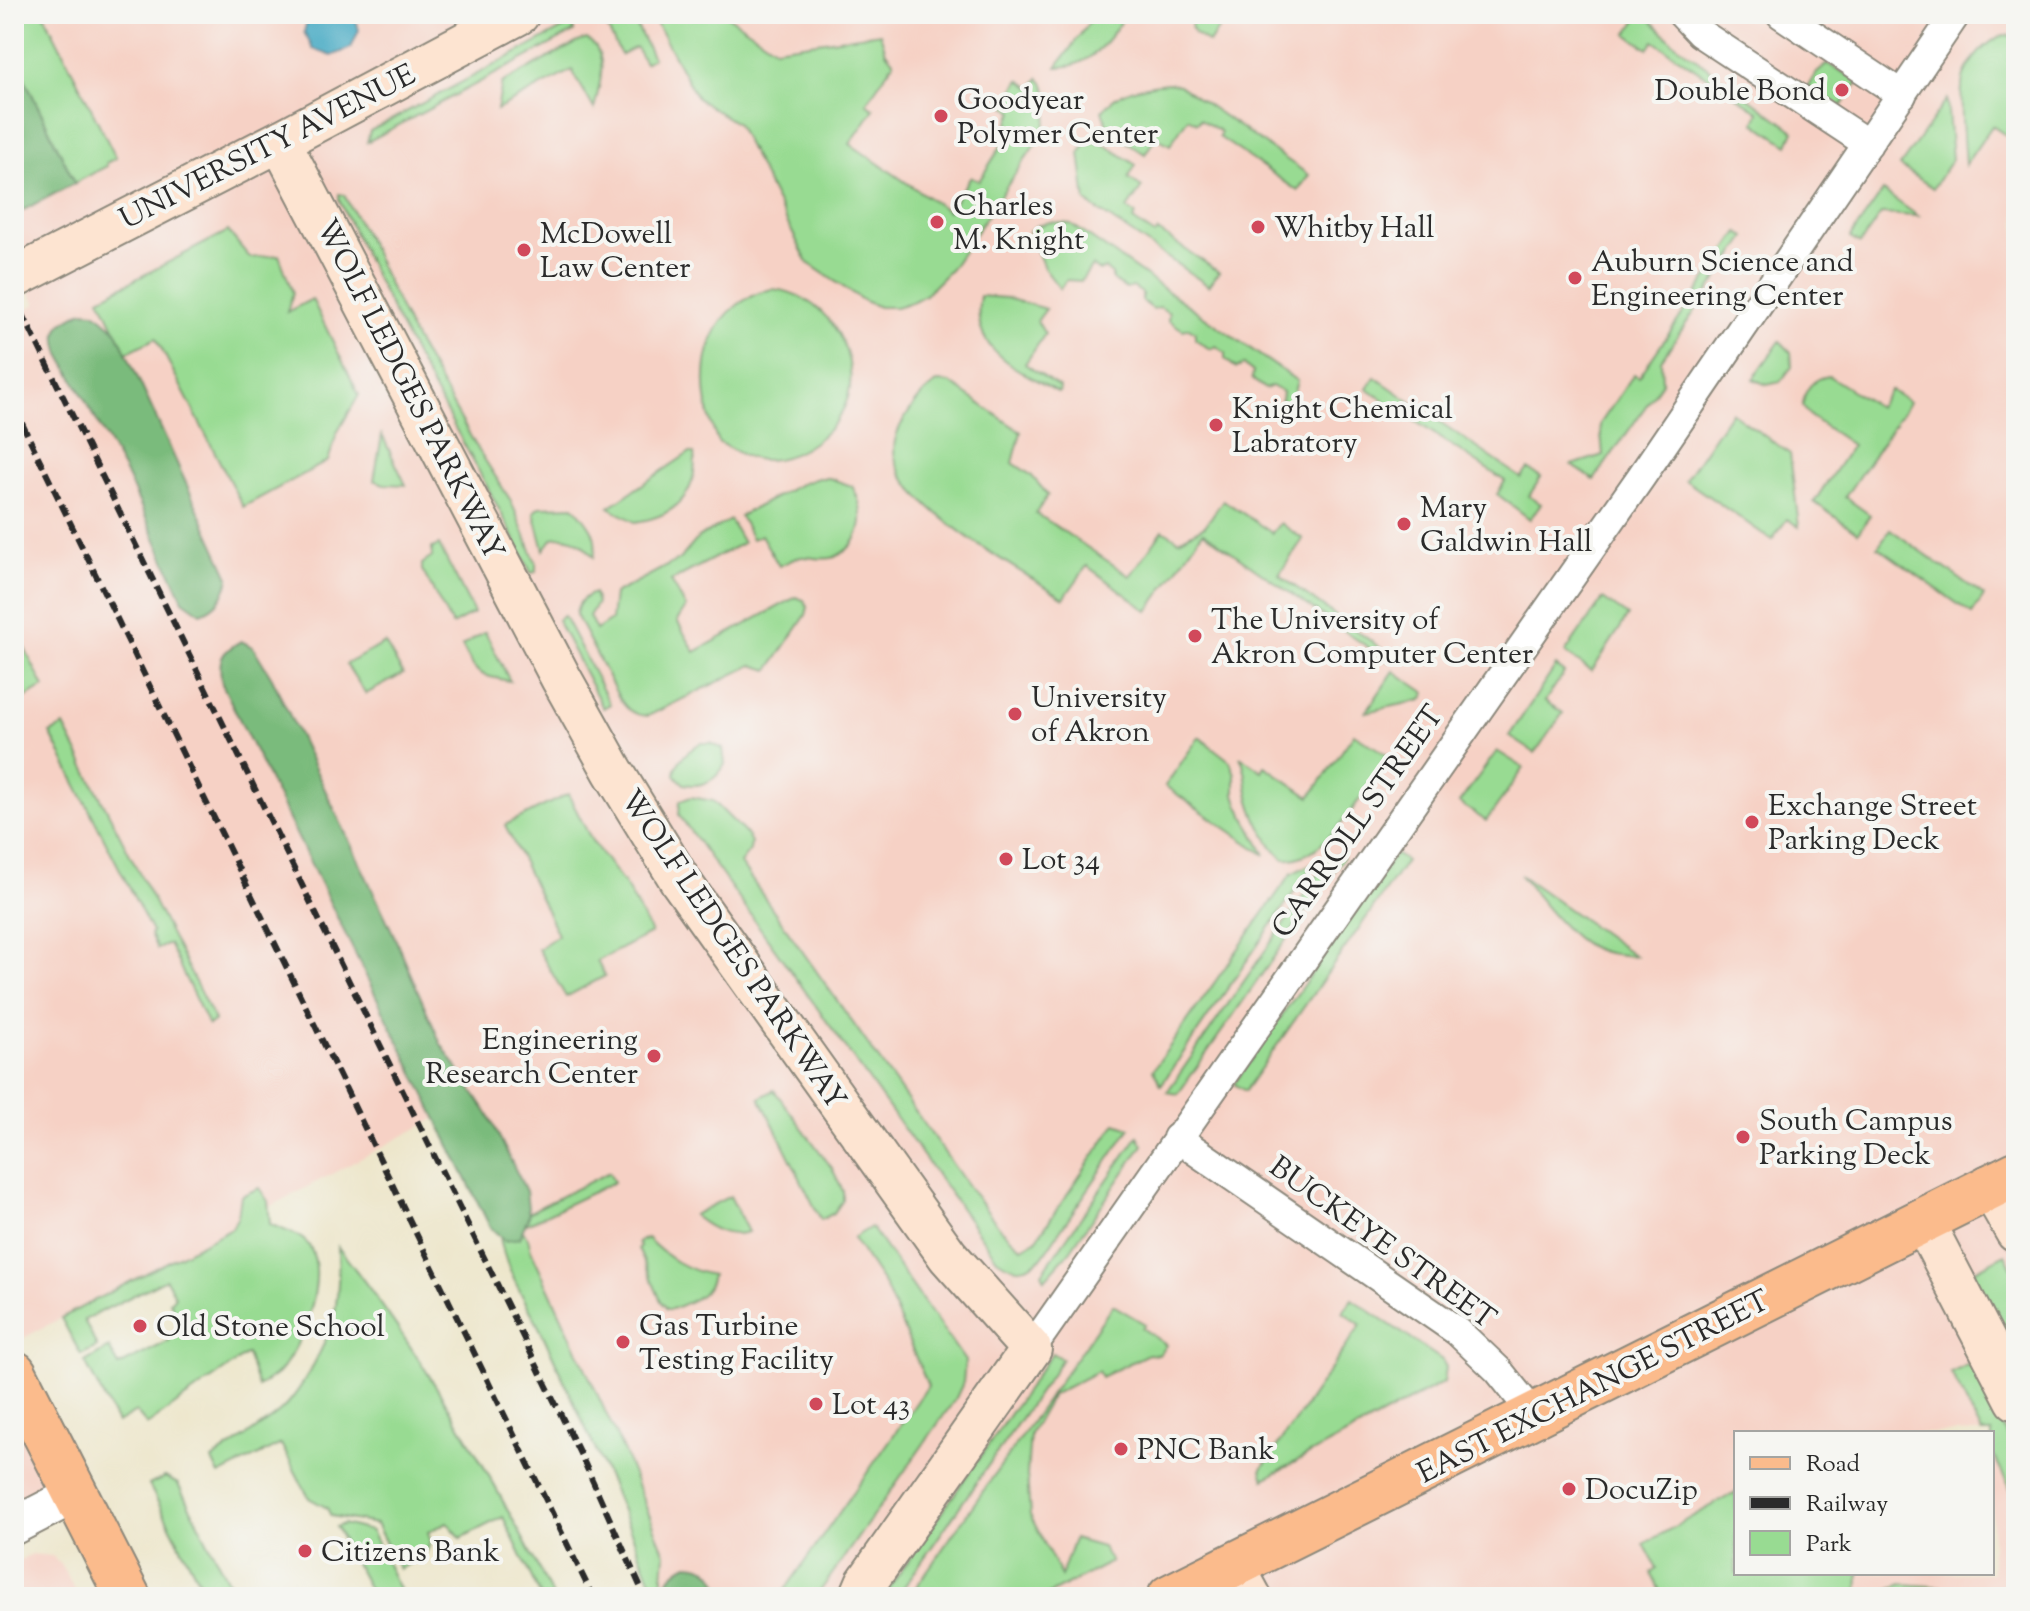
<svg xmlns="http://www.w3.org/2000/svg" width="2030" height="1611" viewBox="0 0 2030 1611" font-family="'Sorts Mill Goudy',serif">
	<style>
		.built { fill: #f6d1c5; fill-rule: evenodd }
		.green { fill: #98db92; stroke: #62835e; stroke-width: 2 }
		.forest { fill: #7abb7c; stroke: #527354; stroke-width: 2 }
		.water { fill: #43a8c3; stroke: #376a77; stroke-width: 2 }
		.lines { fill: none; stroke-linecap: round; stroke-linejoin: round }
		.minor-casing { stroke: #8c887b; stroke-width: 32 }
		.tertiary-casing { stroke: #8c887b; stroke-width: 40 }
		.secondary-casing { stroke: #8c887b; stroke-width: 44 }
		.primary-casing { stroke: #8c887b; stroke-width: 48 }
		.minor { stroke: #fff; stroke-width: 28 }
		.tertiary { stroke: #fff; stroke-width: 36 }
		.secondary { stroke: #fde4d1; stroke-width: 40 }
		.primary { stroke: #fbbb8c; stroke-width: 44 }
		.rail { stroke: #2b2b2b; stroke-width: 6; stroke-dasharray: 12 6; stroke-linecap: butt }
		.poi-dot { fill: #d1495b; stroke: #f6f6f2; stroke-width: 3 }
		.labels { text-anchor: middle; stroke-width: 8; stroke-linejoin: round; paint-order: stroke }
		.poi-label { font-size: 30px; fill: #2b2b2b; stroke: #f6f6f2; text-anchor: start }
		.street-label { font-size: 30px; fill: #2b2b2b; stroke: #f6f6f2 }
	</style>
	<rect width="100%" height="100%" fill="#f6f6f2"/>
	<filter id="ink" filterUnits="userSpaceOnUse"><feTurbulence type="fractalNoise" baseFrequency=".0125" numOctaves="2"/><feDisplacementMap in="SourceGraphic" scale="16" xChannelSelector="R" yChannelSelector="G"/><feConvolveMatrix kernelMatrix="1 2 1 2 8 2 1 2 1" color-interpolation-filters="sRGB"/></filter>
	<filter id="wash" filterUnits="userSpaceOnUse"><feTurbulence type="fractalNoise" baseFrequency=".006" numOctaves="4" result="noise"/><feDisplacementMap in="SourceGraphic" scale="32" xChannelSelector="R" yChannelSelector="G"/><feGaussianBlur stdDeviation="1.8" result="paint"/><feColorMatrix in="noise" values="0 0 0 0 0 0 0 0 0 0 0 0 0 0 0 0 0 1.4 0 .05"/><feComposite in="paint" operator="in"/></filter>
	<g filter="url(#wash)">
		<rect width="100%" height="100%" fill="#ede6cb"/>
		<!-- built -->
		<path class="built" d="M14,14H2016V1597H671L516,1252L448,1112L14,1343V316L36,304L14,261ZM1736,1433H1992V1573H1736Z
			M14,1355L73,1478L14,1508Z
			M32,1554L52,1556L59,1562L79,1597H14V1563Z"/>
		<!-- green -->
		<path class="green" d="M14,14H44L116,158L106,163L107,166L75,183L14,57Z
			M651,14H725L775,48L880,33L886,52L894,62L866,103L874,109L850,144L948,211L971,176L979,181L1003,143L1010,119L1014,112L1004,104L1020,80L1032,88L1039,78C1053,91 1048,114 1044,131L951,269L925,295L912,302L896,307H879L864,301L808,263L737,124L697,98Z
			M1095,14H1126C1108,41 1092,67 1057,67Z
			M1193,14H1228L1209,43L1195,34L1191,27Z
			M1641,14H1645L1673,42L1794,131L1788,145L1755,123L1759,112L1654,41L1648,49L1627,34Z
			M631,15L653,58L645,63L636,47L621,55L607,28Z
			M573,23L574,32L367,142L370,131Z
			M2004,35L2016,36V142L1992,126L1965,165C1964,148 1958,88 1964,75C1971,59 1987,41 2004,35Z
			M587,39C611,54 599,87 594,109L572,70L497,110L502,83L578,42Z
			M1828,64L1859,81L1840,108L1807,87L1817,73Z
			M1168,83L1179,85L1309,175L1298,191L1219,137L1221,132L1200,119L1197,123L1188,118L1170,145L1156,137L1145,154L1109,130L1102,111C1117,90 1144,85 1168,83Z
			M1947,99L1952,159L1933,188L1900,166Z
			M1090,142H1101L1136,165L1128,178L1142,187L1127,209L1136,215L1133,220L1155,235L1158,231L1219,272L1209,286L1086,202L1080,153L1085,144Z
			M1883,191L1918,216L1881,214L1860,244L1850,238Z
			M339,194L344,195L368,240L409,328L476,446L511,501L536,563V572L531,573C503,513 471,457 439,399C403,334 370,267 339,200Z
			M1050,222L1071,224L1297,381L1290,406L1281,400L1282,392L1272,386L1265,389L1252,379L1253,372L1244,365L1236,368L1225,359V353L1216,346L1210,349L1195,339V332L1189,328L1183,330L1168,320L1169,313L1160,307L1153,309L1142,301V293L1133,287L1126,289L1112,280V274L1105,269L1099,271L1092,266L1081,281L1066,280L1060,289L1044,268L1029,231L1036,226Z
			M228,231L250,258L279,255L293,293L287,312L312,299L359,395L337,433L328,461L243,507L156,338L126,353L100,298Z
			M1739,232L1746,237L1661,360L1662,383L1594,480L1572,465L1603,455L1600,424L1634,374L1639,377Z
			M772,289C821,292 861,348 848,397C838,431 799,460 764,460C747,460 732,449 718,442C693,384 700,306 772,289Z
			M980,296L1006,298L1046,309L1037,321L1045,334L1025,364L1060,388L1059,393C1019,369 969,353 980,296Z
			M1780,341L1791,352L1792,367L1780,382L1767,385L1753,379Z
			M1829,376L1878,407L1890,390L1909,402L1845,497L1870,515L1858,533L1814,502L1852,445L1811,417L1803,407C1803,390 1813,378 1829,376Z
			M1375,377L1521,478L1528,469L1541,477L1529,496L1541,504L1530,519L1497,494L1505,481L1367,389Z
			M939,382L950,383L1021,432L1013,463L1031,475L1048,495L1036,513L1130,576L1163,530L1179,540L1205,526L1223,500L1272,533L1280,523L1303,539L1279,575L1393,657L1389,662L1203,532L1148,611L1087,566L1064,598C1021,571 906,509 895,458C892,444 897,430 905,418C914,404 924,390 939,382Z
			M1731,412L1790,454L1799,527L1787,519L1772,540L1685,480Z
			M382,435L406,485L384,484L374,480Z
			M689,453H694C699,494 674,517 635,522L609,507Z
			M818,478H829L852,486C867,512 865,543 835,557C825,561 814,557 803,557C795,557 787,563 779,566L761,535L752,539L740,516L798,485Z
			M574,506C588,523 600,534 594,557C583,543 571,534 553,538L544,550L534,512L539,507Z
			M730,520L743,543L671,581L686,607L677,621L695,652L796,597L804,600L808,607L806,615L769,670L752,665L648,716C632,715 626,709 618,696L576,615C577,603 583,597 594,593L597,603L589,616L596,630L611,620L614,594L680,559L699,537Z
			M1890,529L1984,596L1972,614L1878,547Z
			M439,545L474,613L452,625L422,570V564L432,557V548Z
			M1603,599L1628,616L1592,671L1565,653Z
			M564,616L610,704L603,708L557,620Z
			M14,627L44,687L14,704Z
			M485,632L510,681C476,674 478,677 462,646Z
			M385,643L403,674L366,694L346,664Z
			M1556,666L1564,673L1545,701L1563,713L1535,753L1509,736Z
			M1394,671L1426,693L1422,700L1366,712Z
			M64,726L215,1021L208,1025L169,944L157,949L150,934L152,932L50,733Z
			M1354,734L1389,756C1366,787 1327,863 1284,859C1269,848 1251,811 1248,792C1245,778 1247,769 1240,756L1262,771L1265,766L1310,797Z
			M1199,737L1230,761L1235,774V794L1239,806L1265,855L1165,786Z
			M700,743H711L723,749L725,764C717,780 702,788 684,784L675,775C676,759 688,752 700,743Z
			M1497,751L1524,768L1486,821L1459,803Z
			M568,794L592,841L627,888L651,933L597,961L605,976L566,997L538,949L558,935L505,825Z
			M691,797L713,801L745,833L751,842L750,850L740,863L968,1186L1000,1228L1022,1248L1036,1240L1116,1123L1130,1128L1042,1257C1026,1272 1014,1271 997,1259L679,815L680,801Z
			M1338,854L1344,857L1178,1094L1167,1092L1331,856Z
			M1395,854L1406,861L1245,1091L1234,1084Z
			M1315,862L1161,1085L1153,1070L1291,874Z
			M1520,875L1635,956C1621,955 1605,954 1592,948C1566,936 1538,897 1520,875Z
			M774,1090L832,1168L843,1191V1200L834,1213L821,1220L760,1098Z
			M1138,1136L1143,1145L1070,1251L1045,1279L1042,1273Z
			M609,1172L614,1182L525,1225L528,1213Z
			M259,1188L268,1201L270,1224C280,1229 296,1233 304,1240C334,1267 302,1348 278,1373C273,1378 264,1382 258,1387L247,1354L147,1425L136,1412L117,1423L85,1362L109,1348L119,1366L169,1341L168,1338L184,1330L170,1302L175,1296L166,1279L84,1320L97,1347L81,1355L61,1318L232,1228L238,1216L241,1196Z
			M730,1196L748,1232C728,1238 709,1229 693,1215Z
			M871,1227L965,1361L963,1383L956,1398L816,1597H780L928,1386L885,1286L853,1238Z
			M522,1230L528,1238L531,1250L623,1450L665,1554L662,1590L656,1588L650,1579C618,1497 581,1417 544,1337C528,1303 505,1272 500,1236L505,1241Z
			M647,1238C666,1257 685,1270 712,1275C708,1297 691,1301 672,1309H667L661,1301L638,1249L640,1247L638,1242Z
			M338,1247C424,1356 491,1473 553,1597H541L503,1517L461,1538L447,1522L428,1532C436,1554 415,1560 399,1569L376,1524L331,1516L327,1508L309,1498L281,1444L219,1475L212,1460C234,1444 257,1430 278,1413C301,1394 326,1345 334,1316C339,1293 339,1270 338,1247Z
			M2005,1254L2016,1276V1365L1969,1273Z
			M1352,1299L1442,1360L1446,1367L1444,1382L1264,1479L1261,1470L1361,1325L1343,1312Z
			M1113,1305L1145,1324L1142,1328L1166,1345L1159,1355L1148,1354L1101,1377L1098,1371L1052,1395L1030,1434L1027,1475L1030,1515L1061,1576L1074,1539L1102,1547L1111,1562L1044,1597H909Z
			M1052,1353L1062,1359L897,1597H883Z
			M1971,1363L2016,1452V1500L1992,1453V1433H1982L1951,1373Z
			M165,1477L178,1484L236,1597H207L149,1485Z
			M1736,1492V1573H1859L1858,1597H1663L1651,1573L1657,1568L1644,1544Z
			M343,1524L371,1531L403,1597H373L336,1527Z
			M1902,1584L1957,1588L1962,1597H1880L1889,1589Z"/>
		<!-- forest -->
		<path class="forest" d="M14,57L75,183L14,215Z
			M83,311L95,312L116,330L229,577C226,594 218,607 201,613L183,600L128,478L60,354C51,328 60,322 83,311Z
			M241,641L253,647L272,678L392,931L441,1044L488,1114L526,1191L529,1216L519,1238L505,1241L490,1227L222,684C218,660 219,653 241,641Z
			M688,1564C713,1565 715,1576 724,1597H660C664,1582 674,1571 688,1564Z"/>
		<!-- water -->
		<path class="water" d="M309,14H354L359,30L351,48L332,56L313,49L304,32Z"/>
	</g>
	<g filter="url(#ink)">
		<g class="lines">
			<!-- minor casing -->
			<g class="minor-casing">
				<path id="minor" d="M1682,14L1700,33L1868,144
					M1781,14L1902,95
					M1177,1138L1457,1331L1498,1370L1535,1416
					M1031,1349L1641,477L1956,14"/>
			</g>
			<!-- tertiary casing -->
			<g class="tertiary-casing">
				<path id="tertiary" d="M14,1526L76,1494"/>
			</g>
			<!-- secondary casing -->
			<g class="secondary-casing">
				<path id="secondary" d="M280,141L561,678L613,771L681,882L948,1256L1031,1349L866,1583L860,1597
					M14,278L280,141L519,14
					M1989,1185L2016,1232
					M1922,1219L2016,1400
					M1233,1564L1251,1597"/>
			</g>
			<!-- primary casing -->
			<g class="primary-casing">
				<path id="primary" d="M14,1373L128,1597
					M1170,1597L2016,1174"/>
			</g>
			<!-- minor -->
			<use href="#minor" class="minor"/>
			<!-- tertiary -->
			<use href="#tertiary" class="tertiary"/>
			<!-- secondary -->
			<use href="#secondary" class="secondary"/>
			<!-- primary -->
			<use href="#primary" class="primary"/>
			<!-- rail -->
			<path class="rail" d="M14,296L585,1464L645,1597
				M14,407L593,1597"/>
		</g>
	</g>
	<!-- markers -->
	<g class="poi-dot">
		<circle cx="1842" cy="90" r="8"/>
		<circle cx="941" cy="116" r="8"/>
		<circle cx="937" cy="222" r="8"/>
		<circle cx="1258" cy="227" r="8"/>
		<circle cx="524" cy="250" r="8"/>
		<circle cx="1575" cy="278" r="8"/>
		<circle cx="1216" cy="425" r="8"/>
		<circle cx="1404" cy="524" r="8"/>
		<circle cx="1195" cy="636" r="8"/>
		<circle cx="1015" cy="714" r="8"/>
		<circle cx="1752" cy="822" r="8"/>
		<circle cx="1006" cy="859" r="8"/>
		<circle cx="654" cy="1056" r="8"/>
		<circle cx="1743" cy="1137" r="8"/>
		<circle cx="140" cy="1326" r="8"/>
		<circle cx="623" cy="1342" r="8"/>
		<circle cx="816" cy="1404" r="8"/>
		<circle cx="1121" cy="1449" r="8"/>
		<circle cx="1569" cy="1489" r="8"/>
		<circle cx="305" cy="1551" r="8"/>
	</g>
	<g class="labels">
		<!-- poi labels -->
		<g class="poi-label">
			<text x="1826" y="100" text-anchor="end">Double Bond</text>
			<text x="957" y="109">Goodyear<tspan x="957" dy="34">Polymer Center</tspan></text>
			<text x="953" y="215">Charles<tspan x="953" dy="34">M. Knight</tspan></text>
			<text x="1274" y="237">Whitby Hall</text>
			<text x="540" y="243">McDowell<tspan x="540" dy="34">Law Center</tspan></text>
			<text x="1591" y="271">Auburn Science and<tspan x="1591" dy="34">Engineering Center</tspan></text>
			<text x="1232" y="418">Knight Chemical<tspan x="1232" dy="34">Labratory</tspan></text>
			<text x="1420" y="517">Mary<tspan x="1420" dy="34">Galdwin Hall</tspan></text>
			<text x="1211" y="629">The University of<tspan x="1211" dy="34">Akron Computer Center</tspan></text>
			<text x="1031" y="707">University<tspan x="1031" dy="34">of Akron</tspan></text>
			<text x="1768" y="815">Exchange Street<tspan x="1768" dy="34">Parking Deck</tspan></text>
			<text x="1022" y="869">Lot 34</text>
			<text x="638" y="1049" text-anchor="end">Engineering<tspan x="638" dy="34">Research Center</tspan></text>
			<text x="1759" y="1130">South Campus<tspan x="1759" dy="34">Parking Deck</tspan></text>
			<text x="639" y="1335">Gas Turbine<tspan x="639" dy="34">Testing Facility</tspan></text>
			<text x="156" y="1336">Old Stone School</text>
			<text x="832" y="1414">Lot 43</text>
			<text x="1137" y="1459">PNC Bank</text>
			<text x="1585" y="1499">DocuZip</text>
			<text x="321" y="1561">Citizens Bank</text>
		</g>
		<!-- street labels -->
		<g class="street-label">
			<text transform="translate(267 146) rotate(-27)" y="10">UNIVERSITY AVENUE</text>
			<text transform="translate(411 389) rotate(63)" y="10">WOLF LEDGES PARKWAY</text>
			<text transform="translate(1357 821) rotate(-55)" y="10">CARROLL STREET</text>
			<text transform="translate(734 949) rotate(56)" y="10">WOLF LEDGES PARKWAY</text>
			<text transform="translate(1383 1242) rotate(36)" y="10">BUCKEYE STREET</text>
			<text transform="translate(1593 1386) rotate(-27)" y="10">EAST EXCHANGE STREET</text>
		</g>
	</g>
	<!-- margin -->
	<rect width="2030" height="1611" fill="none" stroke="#f6f6f2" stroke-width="48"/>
	<!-- legend -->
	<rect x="1734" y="1431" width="260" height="144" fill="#f6f6f2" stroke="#a5a5a2" stroke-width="2"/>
	<rect x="1750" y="1457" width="40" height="12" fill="#fbbb8c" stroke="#a5a5a2" stroke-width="2"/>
	<text x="1806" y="1471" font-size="24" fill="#2b2b2b">Road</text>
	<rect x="1750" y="1497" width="40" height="12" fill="#2b2b2b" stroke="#a5a5a2" stroke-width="2"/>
	<text x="1806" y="1511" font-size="24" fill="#2b2b2b">Railway</text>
	<rect x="1750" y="1531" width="40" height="24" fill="#98db92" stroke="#a5a5a2" stroke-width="2"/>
	<text x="1806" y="1551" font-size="24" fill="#2b2b2b">Park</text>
</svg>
